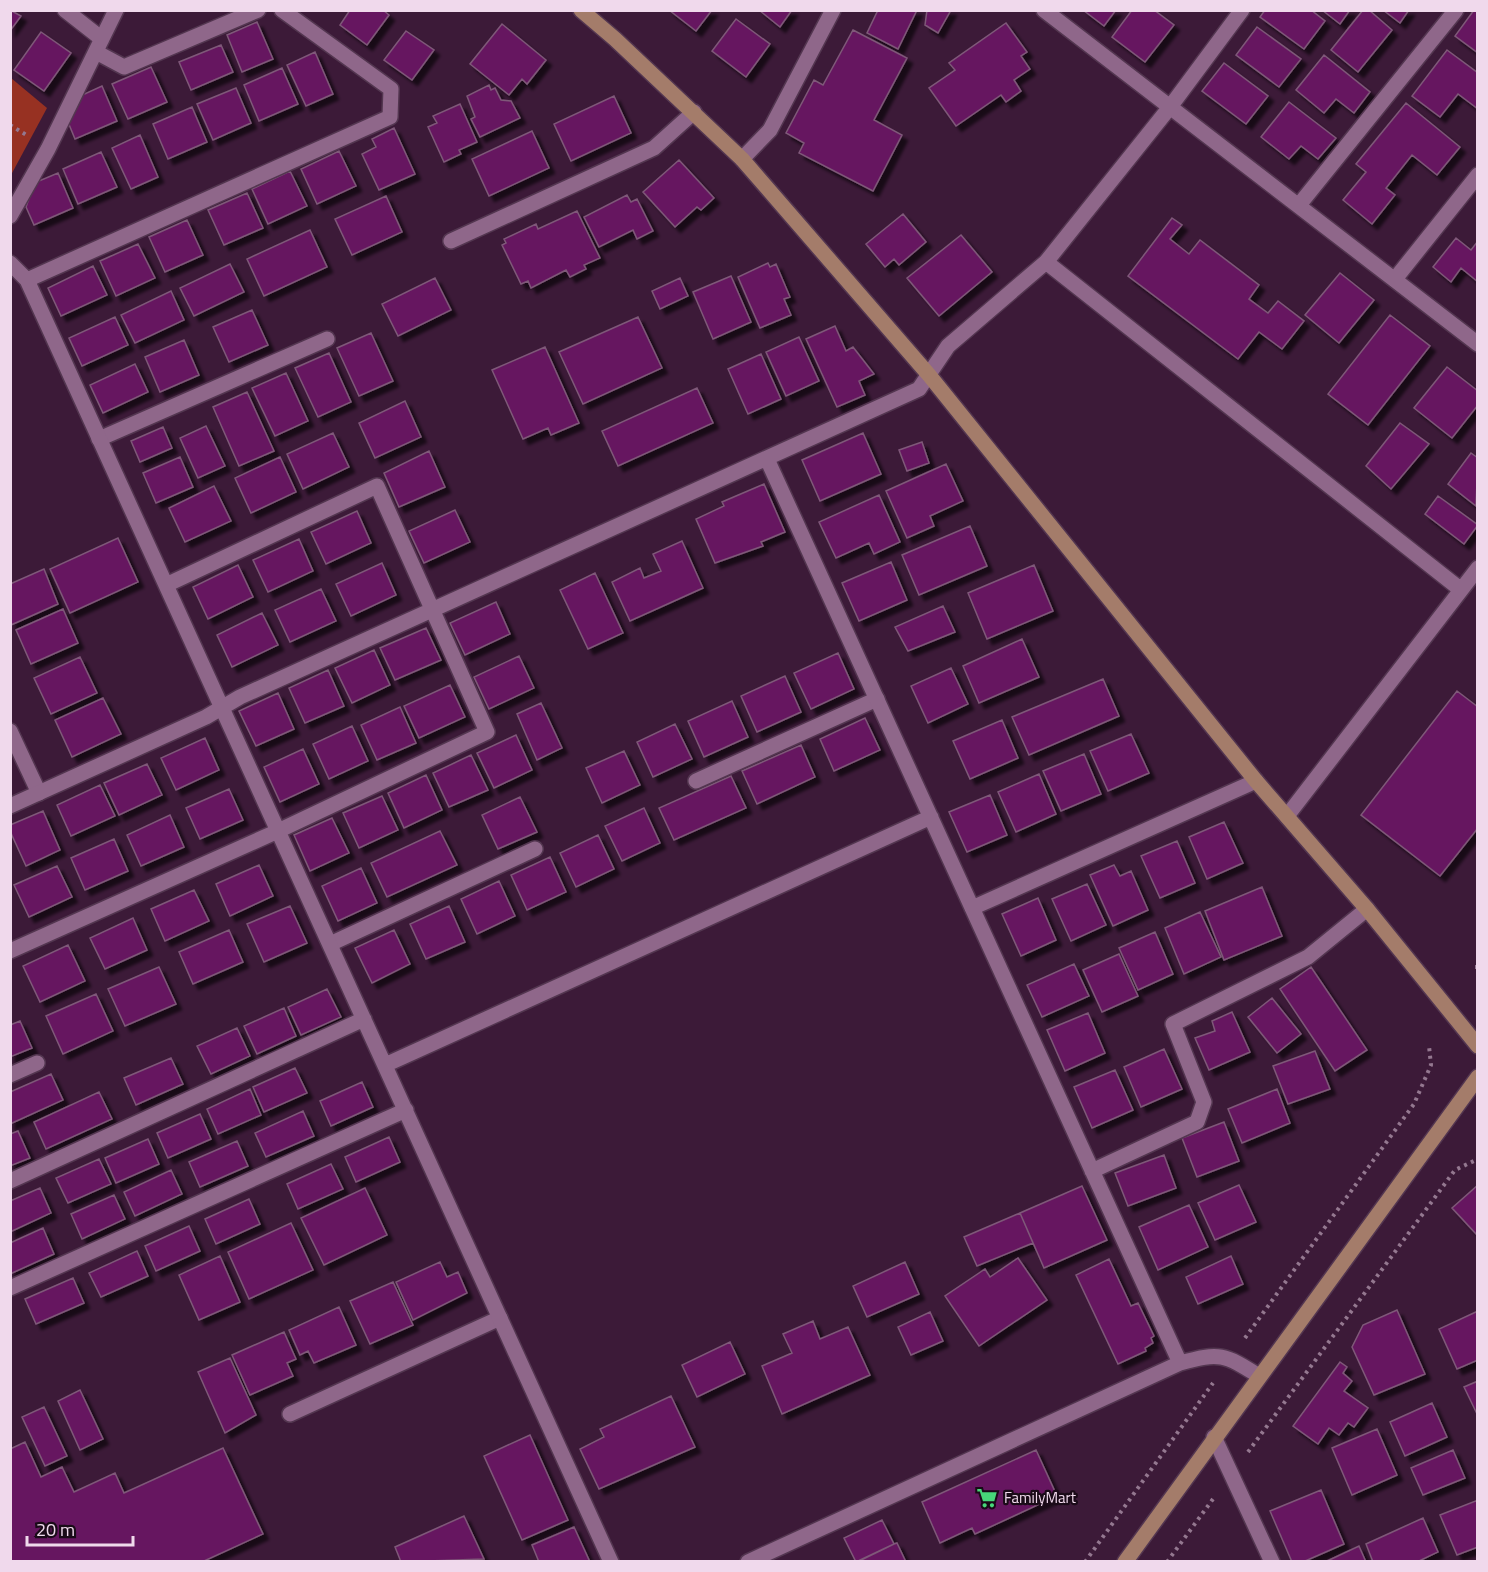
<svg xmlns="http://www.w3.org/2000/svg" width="1488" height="1572" viewBox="0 0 1488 1572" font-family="'Titillium Web',sans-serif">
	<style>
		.forest { fill: #973122 }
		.building { fill: #661961; stroke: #7f5879; stroke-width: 1.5; filter: url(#shadow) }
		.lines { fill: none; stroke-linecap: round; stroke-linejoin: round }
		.lane-casing { stroke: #533650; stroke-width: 18 }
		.street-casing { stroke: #533650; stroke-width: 18 }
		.secondary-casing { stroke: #533650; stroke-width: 18 }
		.path { stroke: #947890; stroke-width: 4; stroke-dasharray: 3 4.5; stroke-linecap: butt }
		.lane { stroke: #8f678a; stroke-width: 15 }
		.street { stroke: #8f678a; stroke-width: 15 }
		.secondary { stroke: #a47c6a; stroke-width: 15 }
		.labels { text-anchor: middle; stroke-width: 4.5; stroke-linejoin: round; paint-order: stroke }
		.poi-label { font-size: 15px; fill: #f0d9ec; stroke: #1a0b18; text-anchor: start }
	</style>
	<defs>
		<filter id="shadow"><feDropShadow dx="5.5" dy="5.5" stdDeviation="1.5" flood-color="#0009"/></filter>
	</defs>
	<rect width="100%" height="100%" fill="#3c1a38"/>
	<!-- forest -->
	<path class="forest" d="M11,78L47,108L11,175Z"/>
	<!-- building -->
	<path class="building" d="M10,10L21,16L10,31Z
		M350,10H383L389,15L367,45L340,25Z
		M669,10H712L696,31Z
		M759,10H792L780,27Z
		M878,10H917L898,49L867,33Z
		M927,10H951L938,33L925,25Z
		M1083,10H1116L1104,26Z
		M1132,10H1154L1174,25L1145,62L1112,37Z
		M1265,10H1311L1325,21L1304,49L1260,17Z
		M1322,10H1350L1340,24Z
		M1363,10H1369L1392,30L1358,72L1331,50Z
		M1383,10H1409L1400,23Z
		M1474,10H1478V53L1455,36Z
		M736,19L770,44L746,77L712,51Z
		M257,22L273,59L242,72L227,35Z
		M1006,23L1027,52L1021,56L1030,69L1014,80L1021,91L1006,102L1001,95L956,126L929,88L955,70L949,63Z
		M502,24L546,60L527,84L522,79L509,95L470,64Z
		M1257,27L1301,59L1279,87L1236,55Z
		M853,30L907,58L874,120L902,135L873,191L799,153L804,143L786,133L814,80L823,85Z
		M406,31L434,50L412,80L384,60Z
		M41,32L71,53L44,91L14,70Z
		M221,45L233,72L191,90L179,62Z
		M1447,50L1478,73V109L1458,94L1440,117L1412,96Z
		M315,52L333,94L306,106L287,65Z
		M1324,55L1370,92L1354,113L1336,99L1324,113L1296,90Z
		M1224,63L1268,96L1246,124L1202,91Z
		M151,67L167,102L128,119L112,84Z
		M282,68L298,104L259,121L244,85Z
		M489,85L491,90L495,88L501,100L511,101L520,118L480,137L471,119L475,117L467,96Z
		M102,86L117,121L75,139L68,122L80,96Z
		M236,88L251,123L213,140L197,104Z
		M614,96L631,133L571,161L554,124Z
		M1289,102L1336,138L1318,159L1301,146L1289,159L1261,137Z
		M1406,103L1460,147L1437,175L1412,155L1386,188L1395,195L1372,224L1343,200L1366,172L1356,164Z
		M460,104L477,142L459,150L461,154L444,162L428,127L437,123L433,116Z
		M192,107L207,142L168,159L153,124Z
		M394,128L415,174L379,190L362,154L376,147L372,139Z
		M532,131L549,168L489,196L472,159Z
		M140,135L158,177L131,189L112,148Z
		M339,151L356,186L317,204L301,169Z
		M101,152L117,187L78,204L63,169Z
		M679,160L714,198L701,210L697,207L675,227L643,192Z
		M290,171L307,206L268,224L252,189Z
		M58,173L73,208L34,225L26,207L34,183Z
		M247,193L263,228L224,245L208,210Z
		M627,195L631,202L637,199L653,231L637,239L633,230L599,247L584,217Z
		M386,196L402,232L352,255L335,219Z
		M577,211L600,258L584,265L586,269L570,277L566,270L531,288L528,281L521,284L502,245L506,243L504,239L536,224L538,229Z
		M903,214L926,242L899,265L894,259L885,267L866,244Z
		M1172,218L1182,225L1170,239L1189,254L1200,240L1259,285L1249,299L1268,313L1278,301L1304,321L1282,349L1259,332L1238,359L1128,276Z
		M187,220L203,255L165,272L149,237Z
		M310,230L327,267L264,296L247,259Z
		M961,235L992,272L939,316L907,278Z
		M1456,238L1471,250L1478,241V282L1461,268L1451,282L1433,267Z
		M138,244L155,278L116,296L100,261Z
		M768,263L770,267L776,264L790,297L784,299L791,315L760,328L738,277Z
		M230,264L244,292L194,316L180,288Z
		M93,266L107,295L61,316L48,288Z
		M1340,273L1374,300L1339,343L1305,315Z
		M731,276L751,322L713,339L693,292Z
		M435,278L451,310L398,336L382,304Z
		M680,278L688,296L660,309L652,291Z
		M171,291L184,320L135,343L121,315Z
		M252,310L268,345L229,362L213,327Z
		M1390,315L1430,346L1368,425L1328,394Z
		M115,317L128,345L82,366L69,338Z
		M638,317L662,368L583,404L559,352Z
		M835,326L846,351L853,347L874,374L859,381L865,395L837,407L806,339Z
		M371,333L393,381L359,396L337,348Z
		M799,337L819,381L786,396L766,352Z
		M184,340L199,375L160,392L145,357Z
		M545,347L579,423L551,435L548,428L523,439L492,370Z
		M329,353L351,402L318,417L295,368Z
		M761,354L781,399L748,414L728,369Z
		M135,364L148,392L103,413L90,385Z
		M1447,367L1478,391V405L1452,438L1414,408Z
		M286,373L308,421L275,436L252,388Z
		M697,388L713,423L618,466L602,431Z
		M247,392L274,451L239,466L213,407Z
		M405,401L421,437L375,458L359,423Z
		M1400,423L1429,444L1391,489L1366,466Z
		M206,426L225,466L198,478L180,438Z
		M163,427L172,448L140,462L131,441Z
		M333,433L349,467L303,489L287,454Z
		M863,433L881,474L820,501L802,460Z
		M922,442L929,463L907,471L899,450Z
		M429,451L445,487L399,507L384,473Z
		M1471,453L1478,458L1476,506L1448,484Z
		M180,457L193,487L156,503L143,473Z
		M280,457L296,492L251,513L235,478Z
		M946,464L963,501L930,516L934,526L907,538L886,491Z
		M764,484L785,532L761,542L763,546L715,563L696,519L724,506L722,502Z
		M214,486L231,521L185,542L169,508Z
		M879,495L900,542L874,554L869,543L836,558L819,522Z
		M1438,496L1478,525L1464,544L1425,514Z
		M455,510L470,542L424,563L409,531Z
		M357,511L371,543L326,564L311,532Z
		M970,526L987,566L919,595L902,555Z
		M118,538L138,582L70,613L50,569Z
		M299,539L313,571L268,592L253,560Z
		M682,541L703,588L630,621L612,582L640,568L644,578L661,571L653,554Z
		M891,562L907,600L859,621L842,583Z
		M382,563L396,595L351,616L336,584Z
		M238,565L253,597L208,619L193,587Z
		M1034,565L1053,611L987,639L968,593Z
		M44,569L58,604L11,625L10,584Z
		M595,573L623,633L588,649L560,590Z
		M321,589L336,621L290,642L275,610Z
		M496,602L510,634L465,655L450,623Z
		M943,606L955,632L908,651L895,627Z
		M63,609L78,643L31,664L16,630Z
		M262,613L278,645L232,667L217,635Z
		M426,628L441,660L395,680L380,648Z
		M1022,639L1039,677L979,703L963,666Z
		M374,650L390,685L352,703L335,668Z
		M838,653L854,689L811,709L794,673Z
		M519,656L534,688L489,709L474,677Z
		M80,657L97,693L51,714L34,678Z
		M951,668L968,704L928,723L911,686Z
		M328,670L344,706L305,723L289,688Z
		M785,676L801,712L757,732L741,696Z
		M1103,679L1119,716L1029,755L1012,717Z
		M450,685L465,717L419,738L404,706Z
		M1457,691L1478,707V828L1440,876L1361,815Z
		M278,693L294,729L256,746L239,711Z
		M103,698L121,734L72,757L55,720Z
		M732,701L748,737L704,757L688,721Z
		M541,703L562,748L537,760L517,714Z
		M400,707L416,743L377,760L361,725Z
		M865,718L880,750L834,771L820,739Z
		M1002,720L1018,758L970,779L953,741Z
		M675,724L692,759L653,777L637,742Z
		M352,726L368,761L329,779L313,744Z
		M1131,734L1149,773L1108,791L1090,751Z
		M516,735L532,770L494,788L477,753Z
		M205,738L219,770L176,790L161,758Z
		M801,745L815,777L757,804L742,771Z
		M303,749L319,784L280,802L264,767Z
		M624,751L640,785L602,803L586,768Z
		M1084,754L1101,794L1061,811L1043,771Z
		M471,755L488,790L449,807L433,773Z
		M147,764L162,795L119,815L104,783Z
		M1039,774L1056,814L1016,832L998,792Z
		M426,775L442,810L404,828L388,793Z
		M731,776L746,808L674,840L659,808Z
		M100,785L115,816L71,836L57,805Z
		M229,789L243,820L200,839L186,808Z
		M990,795L1007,835L967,852L949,812Z
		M382,796L398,830L359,848L343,813Z
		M520,797L537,832L498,849L482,815Z
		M644,808L660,843L622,861L605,826Z
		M43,811L60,850L26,866L10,831V825Z
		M170,815L184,847L141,866L127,835Z
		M332,818L349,853L310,871L294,835Z
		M1224,822L1243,863L1207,879L1189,837Z
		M440,831L457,865L387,897L371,863Z
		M598,835L614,869L576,887L560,853Z
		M114,839L128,871L85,890L71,858Z
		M1177,841L1195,883L1160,898L1141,856Z
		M550,857L566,892L527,910L511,875Z
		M259,865L273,896L230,916L216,884Z
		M1114,865L1120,876L1131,871L1148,910L1113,926L1090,875Z
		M57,866L72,897L29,917L14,885Z
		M361,868L377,903L338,921L322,886Z
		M499,881L515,916L477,934L461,899Z
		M1087,884L1106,925L1071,941L1052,899Z
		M1262,887L1282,936L1224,960L1205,911Z
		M194,890L209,921L165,941L151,909Z
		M1038,898L1056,940L1021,956L1002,914Z
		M290,906L307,943L264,962L247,924Z
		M449,906L465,942L426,959L410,924Z
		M1200,912L1221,957L1184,974L1165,928Z
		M133,918L147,950L105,969L90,938Z
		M229,930L243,962L193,984L179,952Z
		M394,930L410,964L372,983L355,948Z
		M1155,932L1173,974L1138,990L1119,948Z
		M68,945L85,981L40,1002L23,966Z
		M1119,954L1138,996L1102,1012L1083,970Z
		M1074,964L1089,996L1042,1017L1027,985Z
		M159,967L176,1004L125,1026L108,989Z
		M1311,967L1367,1050L1335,1071L1280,989Z
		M327,989L341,1017L301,1035L288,1007Z
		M96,994L113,1031L63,1054L46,1016Z
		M1272,998L1301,1034L1277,1053L1248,1017Z
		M284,1008L296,1036L257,1054L244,1026Z
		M1232,1012L1250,1052L1209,1070L1195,1038L1215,1031L1212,1021Z
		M1088,1013L1105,1053L1065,1071L1047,1030Z
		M20,1021L32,1048L10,1057V1025Z
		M237,1028L250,1056L211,1074L197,1046Z
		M1164,1049L1182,1089L1141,1107L1124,1067Z
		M1315,1051L1330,1089L1288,1104L1273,1066Z
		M171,1058L183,1084L136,1105L124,1078Z
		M295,1068L307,1093L264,1112L253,1087Z
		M1115,1070L1133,1110L1092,1128L1074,1087Z
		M51,1074L63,1100L10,1124V1092Z
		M362,1082L373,1107L331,1126L320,1101Z
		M250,1089L261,1115L218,1134L207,1109Z
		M1277,1089L1290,1123L1242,1143L1228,1109Z
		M99,1092L112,1119L46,1149L34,1122Z
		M303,1111L314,1136L266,1157L255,1133Z
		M200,1114L211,1139L168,1158L157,1133Z
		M1224,1122L1239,1161L1197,1177L1182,1138Z
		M18,1131L30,1158L10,1166V1134Z
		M389,1137L400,1162L356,1182L345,1157Z
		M148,1139L159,1164L116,1183L105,1158Z
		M237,1141L248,1166L200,1187L189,1162Z
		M1164,1155L1176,1188L1128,1206L1115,1173Z
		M99,1159L111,1184L68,1203L56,1178Z
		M331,1164L343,1189L298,1209L287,1184Z
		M171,1170L182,1194L135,1216L124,1192Z
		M1239,1185L1256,1222L1215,1240L1198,1203Z
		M1478,1185V1236L1452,1208Z
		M1082,1186L1107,1240L1044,1268L1020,1213Z
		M40,1188L51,1213L10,1232V1201Z
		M365,1188L387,1235L324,1265L301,1218Z
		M114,1195L125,1219L82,1239L71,1214Z
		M249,1199L260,1224L216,1244L205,1219Z
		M1189,1205L1208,1247L1158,1270L1139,1227Z
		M1020,1213L1033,1243L977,1266L964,1237Z
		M291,1223L313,1270L249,1299L228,1252Z
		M189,1226L200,1251L156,1271L145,1246Z
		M43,1228L54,1254L10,1274V1243Z
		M137,1251L148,1276L101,1297L89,1273Z
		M220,1256L240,1302L199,1320L179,1275Z
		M1231,1256L1243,1284L1198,1304L1186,1277Z
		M1018,1258L1047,1300L979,1346L945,1296L985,1269L990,1277Z
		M1109,1259L1131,1306L1138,1303L1154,1336L1151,1338L1153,1343L1145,1348L1146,1351L1118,1364L1076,1275Z
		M440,1262L447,1277L458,1272L467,1293L413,1320L396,1282Z
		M905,1262L919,1294L867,1317L853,1286Z
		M73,1278L84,1303L36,1324L25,1299Z
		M393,1282L413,1325L370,1344L350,1301Z
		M339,1307L356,1345L314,1363L308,1351L300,1355L289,1330Z
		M1397,1310L1425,1374L1374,1395L1352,1347L1363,1325Z
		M1478,1311V1360L1457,1369L1439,1329Z
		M930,1312L943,1341L911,1355L898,1327Z
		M813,1321L820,1339L848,1327L870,1375L782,1414L762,1366L792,1353L783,1334Z
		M284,1332L296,1359L287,1363L293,1376L250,1395L232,1355Z
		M730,1342L745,1374L697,1397L682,1365Z
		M230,1358L256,1415L225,1433L198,1372Z
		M1340,1362L1347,1367L1343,1373L1352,1381L1344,1391L1368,1408L1354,1427L1348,1423L1339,1435L1329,1428L1318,1444L1293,1426Z
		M1478,1381V1416L1464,1387Z
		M80,1390L103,1439L80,1450L58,1401Z
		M671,1396L695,1447L599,1489L580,1449L604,1437L600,1429Z
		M1432,1403L1447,1437L1405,1456L1390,1422Z
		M44,1407L67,1456L45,1466L22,1417Z
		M1377,1429L1397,1475L1352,1495L1332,1448Z
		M530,1435L568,1520L522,1540L484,1456Z
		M25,1442L41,1477L62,1467L74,1492L115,1473L124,1493L223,1448L263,1534L202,1562H10V1449Z
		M1036,1450L1057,1496L975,1534L972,1528L940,1543L922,1502Z
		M1453,1450L1465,1478L1423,1495L1411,1468Z
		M1321,1490L1344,1544L1303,1562H1292L1270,1511Z
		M1478,1500V1547L1457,1555L1440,1515Z
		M464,1516L484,1559L401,1562L395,1547Z
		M1423,1518L1438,1552L1417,1562H1373L1366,1544Z
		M882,1520L894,1544L856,1562L844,1538Z
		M574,1527L590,1562H539L532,1545Z
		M897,1543L906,1562H857L894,1544Z
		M1359,1546L1366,1562H1325Z"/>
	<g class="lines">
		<!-- lane casing -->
		<g class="lane-casing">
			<path id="lane" d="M451,241L654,148L694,112
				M99,439L327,339
				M10,731L39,793
				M696,781L877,699
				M330,944L535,849
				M10,1075L37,1063
				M290,1414L500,1318"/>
		</g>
		<!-- street casing -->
		<g class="street-casing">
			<path id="street" d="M65,10L102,39
				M1044,10L1478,344
				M96,52L124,67L258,10
				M742,159L770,130L833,10
				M1299,205L1456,10
				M10,216L48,149L116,10
				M1046,262L1460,589
				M10,263L27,280L611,1562
				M1395,279L1478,175
				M27,280L390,117L391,89L282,10
				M767,459L1180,1363
				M10,806L206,717L240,697L919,389L948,346L1046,262L1170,107L1242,10
				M1287,816L1478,568
				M972,908L1256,781
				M10,951L278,831L487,732L377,486L166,585
				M385,1065L931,817
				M1092,1171L1197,1122L1204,1102L1173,1024L1308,957L1367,909
				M10,1181L364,1019
				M10,1288L406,1110
				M1214,1437L1272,1562
				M748,1562L1180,1363C1220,1352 1224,1354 1259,1376"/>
		</g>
		<!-- secondary casing -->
		<g class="secondary-casing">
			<path id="secondary" d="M581,10L615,39L742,159L929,375L1256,781L1367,909L1478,1046
				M1125,1562L1478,1077"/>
		</g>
		<!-- path -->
		<path class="path" d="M10,125L28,136
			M1475,967H1478
			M1245,1338L1414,1104L1431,1065L1429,1046
			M1248,1452L1455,1170L1478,1159
			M1085,1562L1213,1383
			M1167,1562L1213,1499"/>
		<!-- lane -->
		<use href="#lane" class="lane"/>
		<!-- street -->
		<use href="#street" class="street"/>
		<!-- secondary -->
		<use href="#secondary" class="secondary"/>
	</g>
	<!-- icons -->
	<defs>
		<g id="supermarket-bare" transform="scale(1.62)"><path d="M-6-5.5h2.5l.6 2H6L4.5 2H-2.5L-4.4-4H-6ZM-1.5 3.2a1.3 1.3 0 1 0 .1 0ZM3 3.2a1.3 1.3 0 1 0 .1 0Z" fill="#47d779" stroke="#1a0b18" stroke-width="2.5" paint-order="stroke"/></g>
	</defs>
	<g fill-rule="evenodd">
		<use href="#supermarket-bare" x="987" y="1498"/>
	</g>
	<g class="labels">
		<!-- poi labels -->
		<g class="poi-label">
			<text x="1004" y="1503">FamilyMart</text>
		</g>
	</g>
	<!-- border -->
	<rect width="1488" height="1572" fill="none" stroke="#f0d9ec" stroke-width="24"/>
	<!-- scale -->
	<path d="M27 1536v9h106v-9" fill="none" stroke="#f0d9ec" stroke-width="3"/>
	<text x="36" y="1536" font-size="18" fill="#f0d9ec" stroke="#1a0b18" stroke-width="4.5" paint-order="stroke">20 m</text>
</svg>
